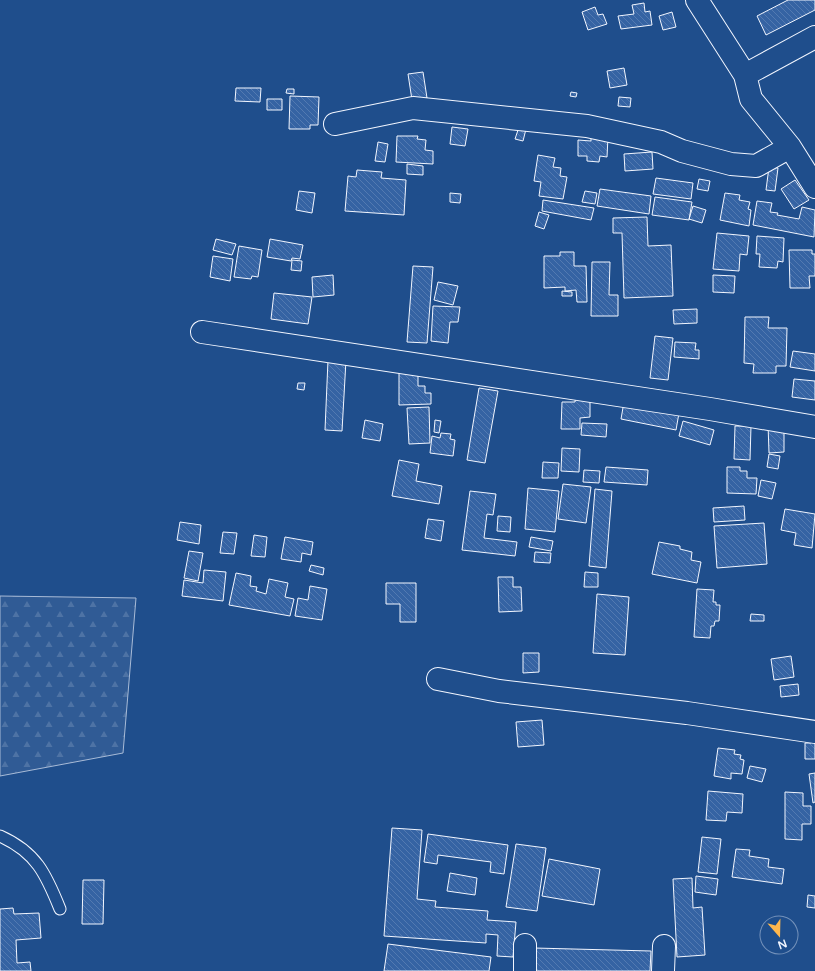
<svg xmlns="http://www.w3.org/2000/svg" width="815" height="971" viewBox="0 0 815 971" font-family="'Varela Round',sans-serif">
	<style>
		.forest { fill: url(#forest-firs); stroke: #a8bbd7 }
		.building { fill: url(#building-back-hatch); stroke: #f2f6ff }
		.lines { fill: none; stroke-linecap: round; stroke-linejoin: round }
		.service-casing { stroke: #f2f6ff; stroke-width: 13 }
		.minor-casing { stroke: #f2f6ff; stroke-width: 24 }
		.service { stroke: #1f4e8c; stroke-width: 11 }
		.minor { stroke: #1f4e8c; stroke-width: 22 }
	</style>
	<defs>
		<pattern id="forest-firs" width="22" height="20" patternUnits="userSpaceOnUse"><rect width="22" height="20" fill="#305b95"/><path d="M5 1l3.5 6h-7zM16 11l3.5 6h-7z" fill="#4e73a5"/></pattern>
		<pattern id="building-back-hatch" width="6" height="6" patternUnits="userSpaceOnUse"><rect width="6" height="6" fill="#3563a3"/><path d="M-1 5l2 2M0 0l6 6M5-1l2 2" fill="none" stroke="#537ab1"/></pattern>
	</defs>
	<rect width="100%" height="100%" fill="#1f4e8c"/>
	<!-- forest -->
	<path class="forest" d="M0,596L136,598L123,753L0,776Z"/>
	<!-- building -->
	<path class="building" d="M788,0H815V10L766,35L757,16Z
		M644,3L645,12L650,11L652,25L621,29L618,16L634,14L632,5Z
		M595,7L598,15L603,14L607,24L588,30L582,12Z
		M672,12L676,27L663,30L659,16Z
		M624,68L627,85L610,88L607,71Z
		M423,72L427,98L412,100L408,74Z
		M236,88H261L260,102L235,101Z
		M287,89H294V94L286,93Z
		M571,92L577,93L576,97L570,96Z
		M290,96L319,97L318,125H310V129H289Z
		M619,97L631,98L630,107L618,106Z
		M267,99H282V110H267Z
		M452,127L468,129L465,146L450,144Z
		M519,127L526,129L523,141L515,139Z
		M397,136H418L417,139L426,140L425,150L433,151V164L396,162Z
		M591,136L608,137L607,157L600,156L599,162L587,161V156H578V140L591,141Z
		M378,142L388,144L385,162L375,161Z
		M652,152L653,169L625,171L624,154Z
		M538,155L555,158L553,167L561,168L560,176L567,177L563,199L539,196L541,182L534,181Z
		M407,164L423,166V175L407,174Z
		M769,167L778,168L775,191L766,190Z
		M357,170L382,172L381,178L406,180L404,215L345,211L348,176L356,177Z
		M656,178L693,183L691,199L653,194Z
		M699,179L710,181L708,191L697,189Z
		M795,180L809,200L794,209L781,189Z
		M600,189L651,196L649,214L597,206Z
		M299,191L315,193L312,213L296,210Z
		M585,191L597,193L595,204L582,202Z
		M450,193L461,194L460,203L450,202Z
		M725,193L740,195L739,200L750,202L748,209L751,210L749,226L720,220Z
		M655,197L692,202L689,220L652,215Z
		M543,200L594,208L591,220L542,211Z
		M757,201L772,203L770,212L778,213L777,215L799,219L802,207L815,210L814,237L753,225Z
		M693,206L706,210L702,223L689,219Z
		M539,212L549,215L544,229L535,226Z
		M647,217L648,246L671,245L673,296L624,298L622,233H613V218Z
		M717,233L749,236L747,255L740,254L739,271L713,269Z
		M757,236L784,238L783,262L778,261L777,268L759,267L760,254H756Z
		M216,239L236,244L232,255L213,250Z
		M270,239L303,245L300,259L292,258L291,261L267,257Z
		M239,246L262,250L258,277L252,276L251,279L234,277Z
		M789,250H812V254H815V276H809L810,288H790Z
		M560,252H574V266H586L587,302H577L576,290L565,291V287L544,288V256H560Z
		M213,256L233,259L230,281L210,277Z
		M292,260L302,261L301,271L291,270Z
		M592,262H610L609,295H618V316H591Z
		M413,266L433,267L427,343L407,342Z
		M333,275L334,295L313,297L312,277Z
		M713,275L735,276L734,293L713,292Z
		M438,282L458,286L453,305L434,300Z
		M562,291L572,292V296H562Z
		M274,293L312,297L308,324L271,319Z
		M433,306L460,307L458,322H450L448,343L431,341Z
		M697,309V323L674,324L673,310Z
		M745,317H769L768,328H787L786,366H776V373H753L754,364L744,363Z
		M655,336L673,338L668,380L650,378Z
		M675,342L696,343L695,350H699V359L674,357Z
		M793,351L815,354V371L790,367Z
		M328,360H346L342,431L325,430Z
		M399,372H418V386H425V393H431V404L399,405Z
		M794,379L815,381V400L792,397Z
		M298,383H305L304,390L297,389Z
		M479,388L498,391L485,463L467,460Z
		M576,392L592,402H590V417L580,418V429H561L562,402H575Z
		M624,402L679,413L676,430L621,419Z
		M429,407L430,443L409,444L407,408Z
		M365,420L383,424L380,441L362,438Z
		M435,420L441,421L439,433L434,432Z
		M683,421L714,430L710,445L679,436Z
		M582,423L607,424L606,437L581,435Z
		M784,423V452L769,453L768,424Z
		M735,426H751L750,460L734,459Z
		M441,433L451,434L450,439L455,440L453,456L430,453L432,436L440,438Z
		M562,448L580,449L579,472L561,471Z
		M769,454L780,456L778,469L767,467Z
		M399,460L419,464L416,481L442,486L439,504L392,496Z
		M543,462L559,463L558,478H542Z
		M606,467L648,470L647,485L604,482Z
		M727,467H740V471H747V478H757L756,494L727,493Z
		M584,470L600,471L599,483L583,482Z
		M761,480L776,483L772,499L758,496Z
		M563,484L591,487L586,523L558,519Z
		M528,488L559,491L555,532L525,529Z
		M595,489L612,491L606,568L589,566Z
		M470,491L496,494L493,515L487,514L484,538L517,542L515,556L462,550Z
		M744,506L745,520L714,522L713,508Z
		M785,509L815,514L812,548L794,545L796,533L781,530Z
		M498,516L511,517L510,532L497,531Z
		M428,519L444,521L441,541L425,538Z
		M180,522L201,525L199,544L177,540Z
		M764,523L767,564L717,568L714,526Z
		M223,532L237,533L234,554L220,553Z
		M254,535L267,537L265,557L251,556Z
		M285,537L313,542L311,555L302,553L301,562L281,559Z
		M531,537L553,541L551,551L529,547Z
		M659,542L680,546V549L692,552L691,560L701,562L697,583L652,574Z
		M189,551L203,553L198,581L184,578Z
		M535,552L551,553L550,563L534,562Z
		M311,565L324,568L323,575L309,571Z
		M204,570L226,572L223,601L182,596L184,580L203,583Z
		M585,572L598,573V587H584Z
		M236,573L251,576L250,586L257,587L256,591L266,594L269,579L288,583L285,597L294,599L290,616L229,605Z
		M498,577H513V587H521L522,611L499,612Z
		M386,583H416V622H400V604H386Z
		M310,586L327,589L322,620L295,616L298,598L308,600Z
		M697,589L714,590L713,602H716V605H720L719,621H715L714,626H711L710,638L694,637Z
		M597,594L629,597L625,655L593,653Z
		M751,614L764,615V621H750Z
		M523,653H539V672L523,673Z
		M791,656L794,677L774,680L771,659Z
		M798,684L799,695L781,697L780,686Z
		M542,720L544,745L518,747L516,722Z
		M811,737H815V759H805V743H811Z
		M718,748L735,750L734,754L741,755L740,759L744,760L742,774L731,773V779L714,776Z
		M750,766L766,769L762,782L747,778Z
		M815,773V802L813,803L809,774Z
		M708,791L743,794L742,813L727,812L726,821L706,820Z
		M785,792L803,793V806H811V824H802V840L785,839Z
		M392,828L422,830L417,899L436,901L435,907L488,911L487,920L516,922L513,957L497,956L498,935L486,934V943L384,936Z
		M428,834L508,845L504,874L490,872L491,862L438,855L437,864L424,862Z
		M702,837L721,839L717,874L698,872Z
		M516,844L546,848L537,911L506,907Z
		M736,849L750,850L749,856L769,859L768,867L784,869L782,884L732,877Z
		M549,859L600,869L594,905L542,896Z
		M450,873L477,878L475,895L447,891Z
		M696,876L718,879L716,895L695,892Z
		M692,878L693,908L702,907L705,955L677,957L673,879Z
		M83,880H104L103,924H82Z
		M808,895L815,896V908L807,907Z
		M13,908L14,914L39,913L41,938L16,940L17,963L30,962L31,971H0V909Z
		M388,944L491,957L489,971H384Z
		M534,948L651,951L650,971H533Z"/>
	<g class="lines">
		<!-- service casing -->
		<g class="service-casing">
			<path id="service" d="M0,836C36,852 46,874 60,909"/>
		</g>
		<!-- minor casing -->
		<g class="minor-casing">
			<path id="minor" d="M697,0L745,75L751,99L790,147L815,187
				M745,75L815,37
				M335,124L413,108L587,126L661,142L682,151L731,164L756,166L790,147
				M202,332L710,409L815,427
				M438,679L499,691L687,713L815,732
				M525,971V945
				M663,971L664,946"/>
		</g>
		<!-- service -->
		<use href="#service" class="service"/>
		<!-- minor -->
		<use href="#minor" class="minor"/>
	</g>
	<!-- north arrow -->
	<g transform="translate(779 935) rotate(160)"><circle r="19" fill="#1f4e8c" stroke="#7391ba"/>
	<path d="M0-3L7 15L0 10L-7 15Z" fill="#ffb74d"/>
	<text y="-6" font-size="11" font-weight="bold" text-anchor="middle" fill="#f2f6ff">N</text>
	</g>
</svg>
